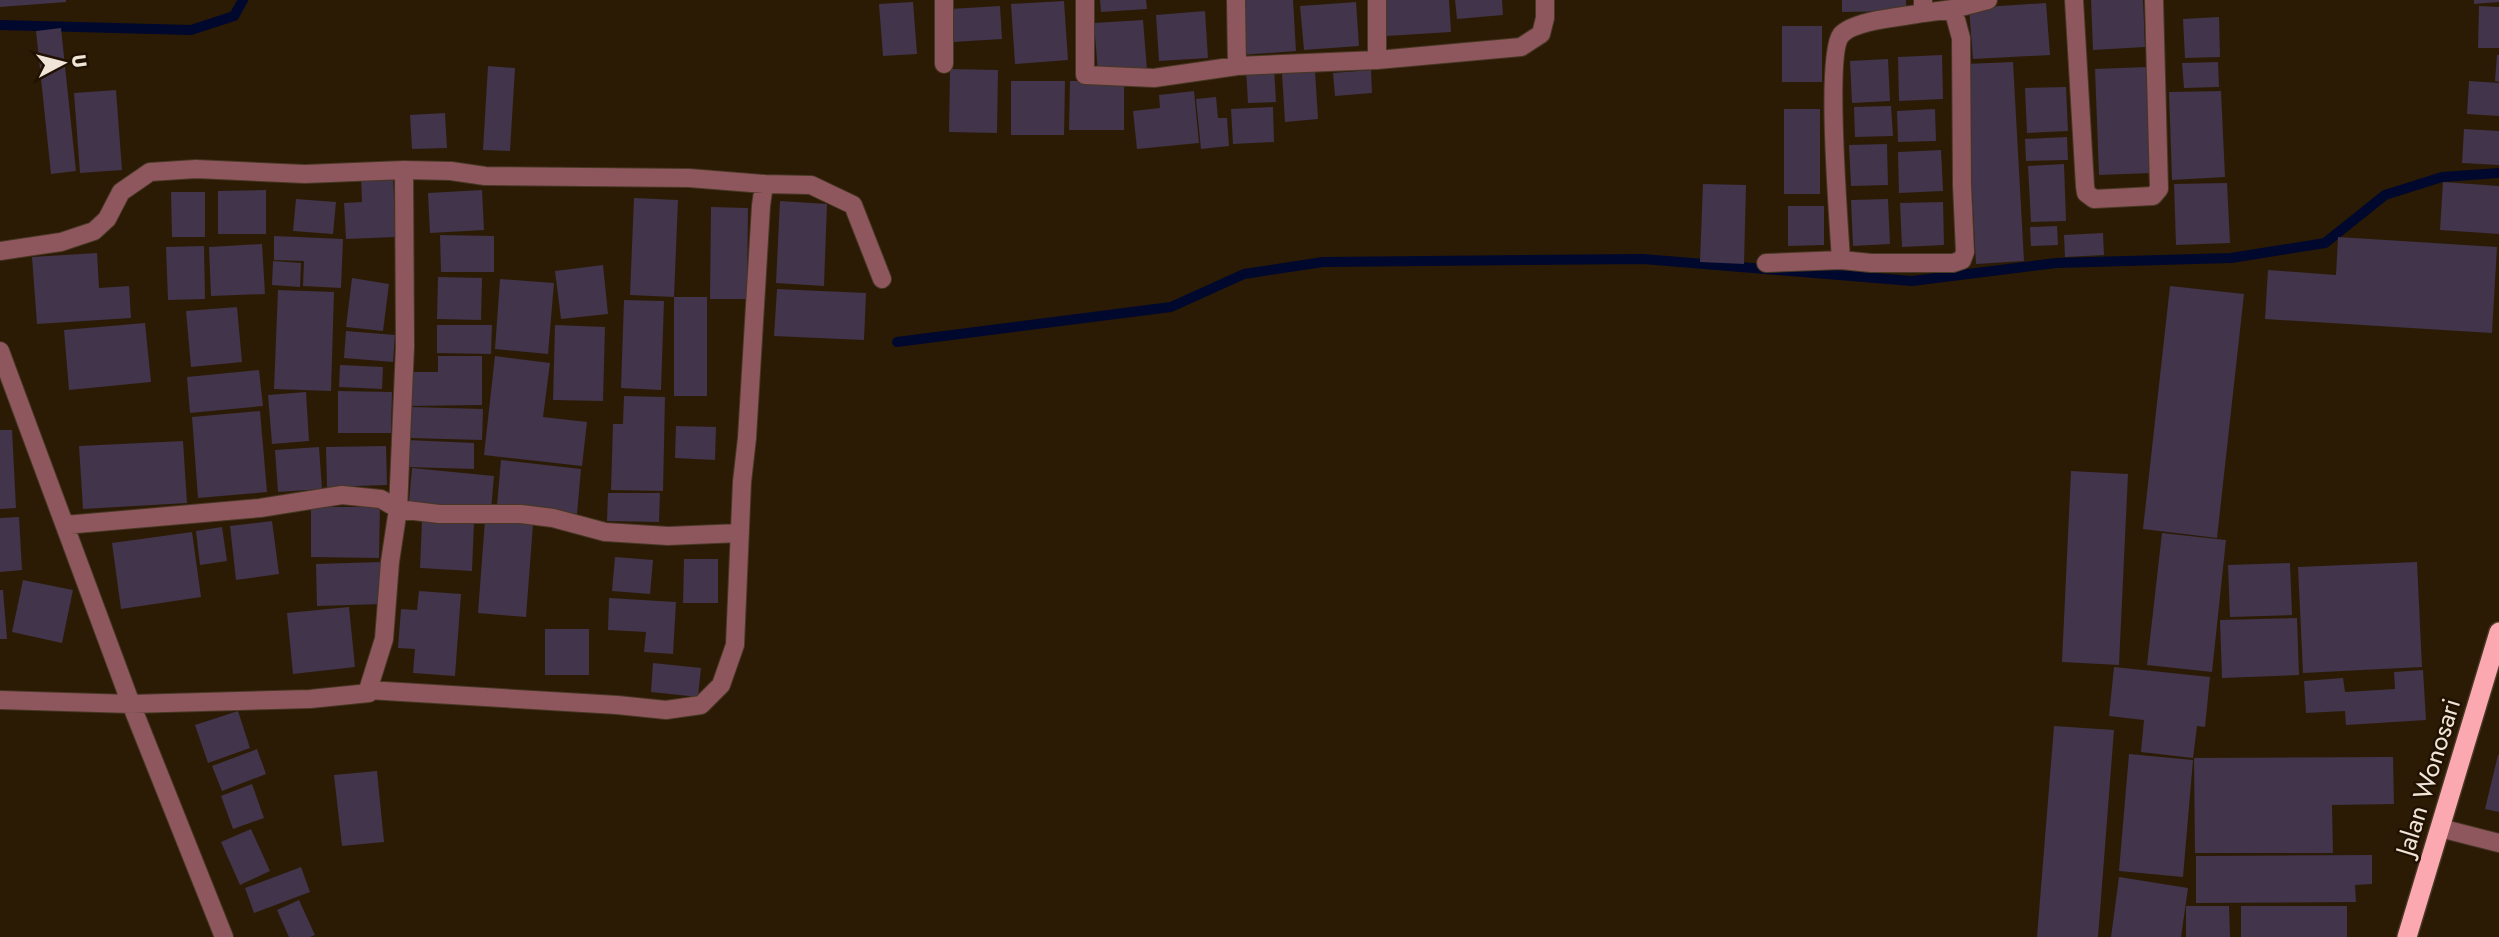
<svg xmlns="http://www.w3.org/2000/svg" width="2499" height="937" viewBox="0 0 2499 937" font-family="Jost,sans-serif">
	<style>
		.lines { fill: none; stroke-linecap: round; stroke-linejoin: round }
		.stream { stroke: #00082e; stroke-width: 10 }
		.building { fill: #41344b }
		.minor-casing { stroke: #473723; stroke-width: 20 }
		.trunk-casing { stroke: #473723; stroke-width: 22 }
		.minor { stroke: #8d575d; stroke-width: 18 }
		.trunk { stroke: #fca8b1; stroke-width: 19 }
		.labels { text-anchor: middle; stroke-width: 5; stroke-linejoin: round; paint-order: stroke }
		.street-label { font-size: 26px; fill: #f0e5d8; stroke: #211100 }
	</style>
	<rect width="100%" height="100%" fill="#2b1b05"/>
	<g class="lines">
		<!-- stream -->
		<path class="stream" d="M0,25L191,30L234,16L243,0
			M897,342L1171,307L1244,274L1323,262L1643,259L1912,281L2056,263L2231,258L2325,243L2385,195L2442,177L2499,173"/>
	</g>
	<!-- building -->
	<path class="building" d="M0,0H66V2L0,7Z
		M1100,0H1146L1147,9L1101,12Z
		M1237,0H1293L1296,51L1241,55Z
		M1383,0H1449L1451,32L1386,36Z
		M1455,0H1502L1503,15L1457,19Z
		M1842,0H1906V11L1842,12Z
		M2091,0H2143L2145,47L2093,50Z
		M2474,0H2499V2L2474,4Z
		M1064,1L1068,60L1015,64L1011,4Z
		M913,2L917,54L883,56L879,4Z
		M1356,2L1359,46L1304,50L1300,6Z
		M2046,3L2050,55L1973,59L1969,8Z
		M1000,6L1002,39L953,42L950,9Z
		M2479,6L2499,7V48H2478Z
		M1205,11L1208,58L1159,61L1156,15Z
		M2219,17L2220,57L2185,58L2183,19Z
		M1143,20L1147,70L1098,73L1094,23Z
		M1782,26H1822V82H1782Z
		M61,28L76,171L51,174L36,31Z
		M1942,55L1943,99L1899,101L1898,57Z
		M2497,55H2499V82L2495,81Z
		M1888,59L1890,101L1852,103L1850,61Z
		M2013,62L2024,261L1976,264L1965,64Z
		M2218,62L2219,87L2184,88L2182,63Z
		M488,66L515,68L510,151L483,150Z
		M1274,67L1276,102L1248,103L1246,69Z
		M2147,67L2152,173L2099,175L2095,69Z
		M950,69L998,70L997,133L949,132Z
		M1371,70L1372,93L1335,96L1333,73Z
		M1315,71L1318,119L1285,122L1282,73Z
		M1011,81H1065L1064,135H1011Z
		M1070,81H1124V130H1069Z
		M2469,81L2499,83V116L2467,114Z
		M2066,87L2068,131L2027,133L2025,88Z
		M116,90L122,170L80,173L74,93Z
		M1194,91L1199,143L1137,149L1133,111L1160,108L1159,95Z
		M2221,91L2225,177L2172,180L2169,92Z
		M1216,97L1218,118H1227L1229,146L1201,149L1196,99Z
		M1891,106L1893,136L1855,137L1854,107Z
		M1273,107L1274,142L1233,144L1231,109Z
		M1784,109H1820V194H1784Z
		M1935,109L1936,141L1898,142L1897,111Z
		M445,113L447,148L412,149L410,115Z
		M2464,129L2499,131V165L2462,163Z
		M2067,137L2068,160L2026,161L2025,139Z
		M1887,144L1888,185L1851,186L1849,145Z
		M1941,150L1943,191L1899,193L1898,152Z
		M2064,164L2066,221L2031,222L2028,166Z
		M393,176L396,237L346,239L344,203L362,202L361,177Z
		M2443,182L2499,186V234L2440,230Z
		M2227,183L2230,243L2176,245L2174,184Z
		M1703,184L1746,185L1744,264L1700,262Z
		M266,190V234H218V191Z
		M482,190L484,230L430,233L428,193Z
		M171,192H205V237H172Z
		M634,198L678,200L674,297L630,295Z
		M296,199L336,202L333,234L293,231Z
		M1888,199L1890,244L1853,246L1851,200Z
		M780,201L827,204L824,286L776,283Z
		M1943,202L1944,245L1902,247L1900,203Z
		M1788,206H1824V245L1788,246Z
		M711,207L748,208L747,299H710Z
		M2057,226L2058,245L2031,246L2030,227Z
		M2103,233L2104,255L2065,257L2064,235Z
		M440,235L494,236V272H441Z
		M274,236L343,239L341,288L303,286L304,261L274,260Z
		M2338,237L2497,247L2492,333L2265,319L2268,270L2336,275Z
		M262,244L265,294L211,296L209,247Z
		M204,246L205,299L168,300L166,247Z
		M97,253L99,288L129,286L131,318L37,324L32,257Z
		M273,261L301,263L300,287L272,285Z
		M603,265L608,314L561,319L555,271Z
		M438,277L482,278L481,320L437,319Z
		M352,278L389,284L383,331L346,327Z
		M500,279L554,283L548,354L495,349Z
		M2170,286L2244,294L2217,538L2143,529Z
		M777,289L866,293L864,340L774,336Z
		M278,290L334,292L331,391L274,389Z
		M674,297H707V396H674Z
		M624,300L664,301L661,390L621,388Z
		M237,307L242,362L191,367L186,311Z
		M145,323L151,382L69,390L64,330Z
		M437,325H492L491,354L437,353Z
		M555,325L605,327L603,401L553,400Z
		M346,331L395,335L393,362L344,358Z
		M438,356H482V405L407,406V372H438Z
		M495,356L550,363L543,417L587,422L582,466L484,455Z
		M340,365L383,367L382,389L339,387Z
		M259,370L263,406L190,413L187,377Z
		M338,391L392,392L391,433H338Z
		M306,392L309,441L272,444L268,395Z
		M624,396L665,397L663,491L611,490L613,424H623Z
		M410,407L483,409L482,440L409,438Z
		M260,411L267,492L198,498L192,417Z
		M676,426L716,427L715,460L675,458Z
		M0,430H12L16,508L0,509Z
		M408,440L474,443V469L407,467Z
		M183,441L187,503L83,509L79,446Z
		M386,446L387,485L327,487L326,447Z
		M319,447L322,489L278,492L275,450Z
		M501,460L581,469L577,514L497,505Z
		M412,468L494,476L491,510L409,502Z
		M2071,471L2128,474L2119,665L2062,662Z
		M608,493H660L659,522L607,521Z
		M311,507H380L379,558L311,557Z
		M19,517L22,570L0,572V518Z
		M422,520L474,522L472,571L420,568Z
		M485,520L533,524L526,617L478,613Z
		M272,521L279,574L236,580L230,526Z
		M222,527L227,561L200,565L196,531Z
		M192,532L201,597L121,609L112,543Z
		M2162,533L2226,540L2212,672L2147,665Z
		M615,557L653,560L650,594L612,591Z
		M684,559H718V603H683Z
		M381,562L383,604L317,606L316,564Z
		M2417,562L2422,667L2303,673L2298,567Z
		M2290,563L2292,615L2230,617L2228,565Z
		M23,580L73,590L62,643L12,632Z
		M0,590H3L7,639H0Z
		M419,591L461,594L455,676L413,673L415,649L398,648L401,609L417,610Z
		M609,598L676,602L673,654L644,652L646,632L608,630Z
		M349,607L355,667L293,674L287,613Z
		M2297,618L2299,675L2222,678L2220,620Z
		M545,629H589V675H545Z
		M653,663L701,668L698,697L651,692Z
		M2114,667L2210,677L2205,727L2197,726L2193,758L2141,752L2144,720L2109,716Z
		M2423,670L2426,720L2346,725L2345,711L2306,713L2304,681L2343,678L2345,692L2395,689L2394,672Z
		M238,711L250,748L208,763L195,725Z
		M2054,726L2114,730L2098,937H2037Z
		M257,749L266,774L222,791L212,766Z
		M2129,754L2193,760L2183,877L2119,871Z
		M2498,755H2499V812L2485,809Z
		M2393,757L2394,804L2332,805L2333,853H2195L2194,758Z
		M377,771L384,842L342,846L334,775Z
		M252,784L264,818L233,829L221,796Z
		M251,829L270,871L240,885L221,842Z
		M2372,855V884L2355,885L2356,902L2196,903V856Z
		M301,867L310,892L254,913L245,888Z
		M2119,877L2188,888L2181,937H2111Z
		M299,900L315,935L310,937H289L277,910Z
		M2186,906H2229L2230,937H2186Z
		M2241,906H2347V937H2241Z"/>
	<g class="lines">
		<!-- minor casing -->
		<g class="minor-casing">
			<path id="minor" d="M1085,0V75L1154,78L1237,66L1377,60L1521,47L1541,34L1545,18V0
				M1236,0L1237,66
				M1377,0V60
				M2074,0L2085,186L2086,193L2094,199L2153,196L2159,189L2154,0
				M1953,9L1988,0
				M944,64V0
				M0,251L61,242L94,231L107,219L121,192L150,172L196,169L305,174L404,170L451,171L485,176L689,178L764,184L811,185L853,205L882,279
				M1841,260C1839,225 1825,55 1841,35C1854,20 1903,17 1923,13
				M1766,263L1841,260L1871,263H1953L1962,260L1965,252L1962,185L1961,38L1953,9L1923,13V0
				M0,351L131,704L224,937
				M65,525L260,508L342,495L381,499L398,509L439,514H521L553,518L605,532L668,536L740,533
				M368,690L384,639L390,562L398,509L405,346L404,170
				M0,700L131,704L310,699L369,693L368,690L617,705L666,710L701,705L721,685L735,645L742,482L747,438L761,206L764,184
				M2440,828L2499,843"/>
		</g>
		<!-- trunk casing -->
		<g class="trunk-casing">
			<path id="trunk" d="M2407,937L2499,632"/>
		</g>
		<!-- minor -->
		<use href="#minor" class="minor"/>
		<!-- trunk -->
		<use href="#trunk" class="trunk"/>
	</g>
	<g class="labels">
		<!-- street labels -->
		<g class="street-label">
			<text transform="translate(2428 777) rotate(-73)" y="9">Jalan Wonosari</text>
		</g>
	</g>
	<!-- north arrow -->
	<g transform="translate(63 63) rotate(83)" stroke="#211100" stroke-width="5" paint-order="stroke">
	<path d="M0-5L12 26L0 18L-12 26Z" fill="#f0e5d8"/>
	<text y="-10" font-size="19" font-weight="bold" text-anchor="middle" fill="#f0e5d8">U</text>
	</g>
</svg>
